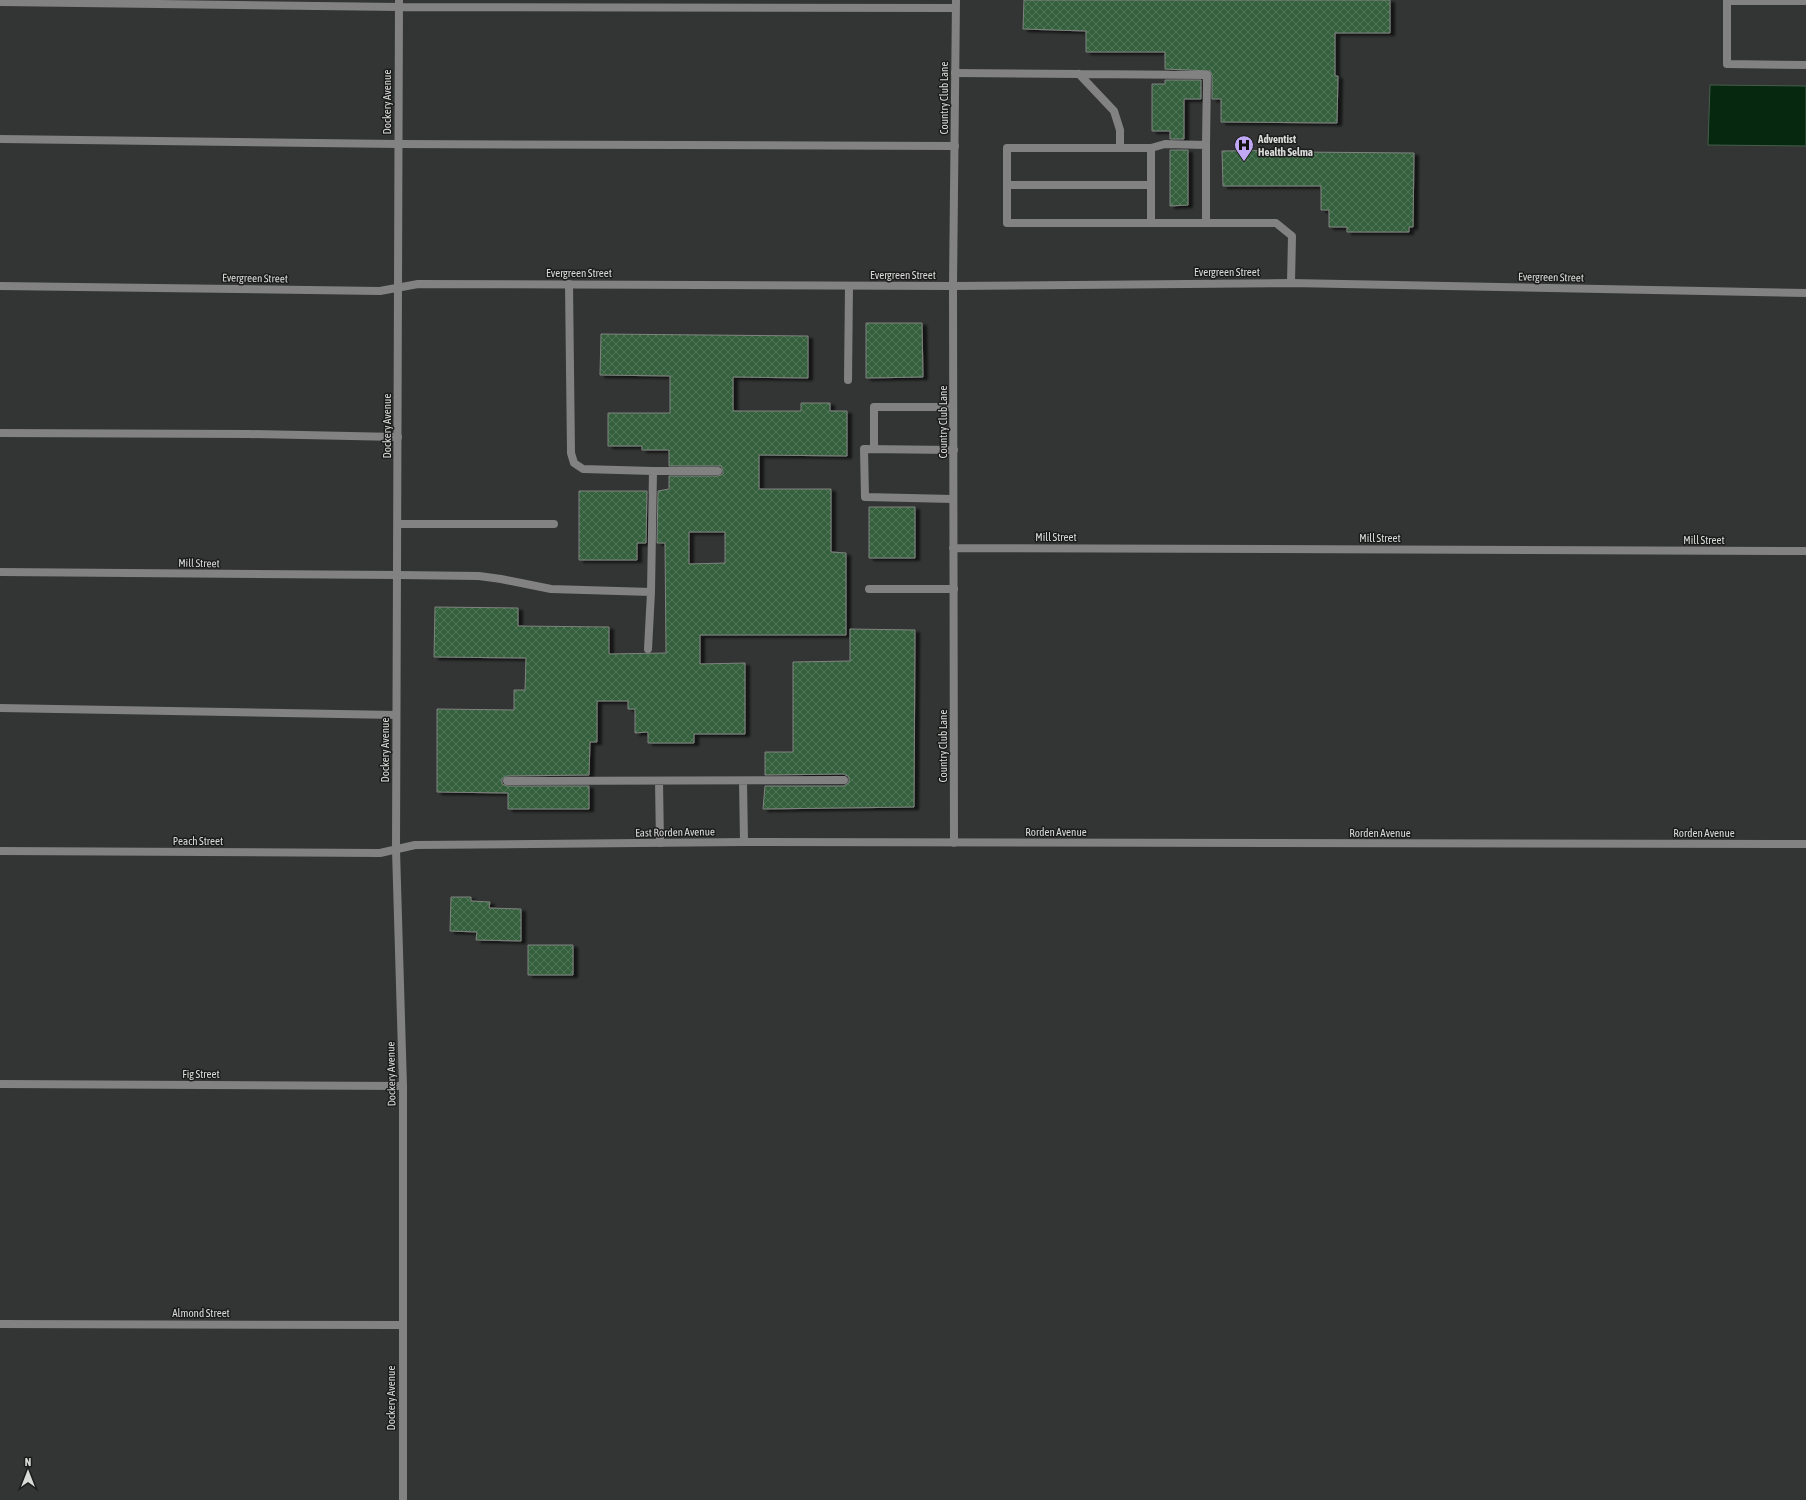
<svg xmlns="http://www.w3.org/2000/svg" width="1806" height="1500" viewBox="0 0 1806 1500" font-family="'Asap Condensed',sans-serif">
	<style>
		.water { fill: #06280f; stroke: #455e4c }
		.building { fill: url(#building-cross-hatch); stroke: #808380; fill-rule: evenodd; filter: url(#shadow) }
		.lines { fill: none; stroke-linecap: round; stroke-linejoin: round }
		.service { stroke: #818281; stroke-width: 8 }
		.minor { stroke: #818281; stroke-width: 8 }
		.labels { text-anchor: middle; stroke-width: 3; stroke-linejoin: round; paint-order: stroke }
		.street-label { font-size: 11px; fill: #d9dbd9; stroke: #1b1c1b }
		.poi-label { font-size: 11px; font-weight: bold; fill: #d9dbd9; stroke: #1b1c1b; text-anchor: start }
	</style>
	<defs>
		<pattern id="building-cross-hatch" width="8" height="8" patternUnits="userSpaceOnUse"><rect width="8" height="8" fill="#35613d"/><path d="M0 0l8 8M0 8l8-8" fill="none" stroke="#527758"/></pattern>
		<filter id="shadow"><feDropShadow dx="4.5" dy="2.5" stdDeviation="1" flood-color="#0009"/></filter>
	</defs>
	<rect width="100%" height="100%" fill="#323533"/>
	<!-- water -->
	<path class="water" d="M1710,85L1806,86V146L1708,145Z"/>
	<!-- building -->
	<path class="building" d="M1024,0H1390V33H1335V76H1338L1337,123L1221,122V99H1212V75L1210,71L1165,69V52H1086V31L1023,29Z
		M1165,80H1201V99H1184V139H1170V131H1152V84H1165Z
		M1170,150H1188V205L1170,206Z
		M1296,150V152L1414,153L1413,227H1409V232H1347V227H1329V210H1321V186H1223L1222,151Z
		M866,323H922L923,377L866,378Z
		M601,334L808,336V378L733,377V411H801V403H830V411H847V456L759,455V489H831V552L846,553V635H700V664L745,663V734H694V743H648V732L635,733V709H628V701H597V742H590L589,775L507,776L502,779V784L507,786H589V809H508V793L437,792V709L514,710V690H525L526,658L434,657L435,607L518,608V626L609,627V654L666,653L665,543H657L658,491L669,489V476H718L723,474V471L721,466H669V450H642V446H608V413H670V376L600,375ZM689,532H725V563L689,564Z
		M579,491H647L646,543H637V560H579Z
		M869,507H915V558H869Z
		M850,629L915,630L914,807L763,809L765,786H844L849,782V777L844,774L765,775V752H793V662L850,661Z
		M451,897H471V901L490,902L489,908L521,909V941L476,940L477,932L450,931Z
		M528,945H573V975H528Z"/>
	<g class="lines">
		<!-- service -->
		<path class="service" d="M1727,0V64L1806,65
			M1727,1H1806
			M955,73L1207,75L1206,145L1165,144L1151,148H1007V223H1276L1292,236L1291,283
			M1079,74L1114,111L1120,130V148
			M0,139L398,144L955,146
			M1206,145V223
			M1151,148V223
			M1007,185H1151
			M569,284L571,453L574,463L583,469L653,471L651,592
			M848,380L849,286
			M0,433L249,434L398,437
			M874,449V407H953
			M653,471H718
			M953,499L865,497L864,449L954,450
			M398,524H554
			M398,575L479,576L501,579L551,589L651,592L648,649
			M869,589H954
			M0,708L396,715
			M507,781L844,780
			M659,781L660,843
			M743,781L744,842"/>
		<!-- minor -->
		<path class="minor" d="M399,0L396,850L403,1086V1500
			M0,2L399,7L955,8
			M0,286L380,291L418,284L953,286L1291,283L1806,293
			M953,548L1806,551
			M0,572L398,575
			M954,843L953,286L956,0
			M0,851L380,853L415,845L744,842L1806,844
			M0,1084L403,1086
			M0,1324L402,1325"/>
	</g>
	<!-- icons -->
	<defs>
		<g id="hospital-pin" transform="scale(1)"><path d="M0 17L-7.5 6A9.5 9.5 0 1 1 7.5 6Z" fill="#c0a8f4" stroke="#1b1c1b"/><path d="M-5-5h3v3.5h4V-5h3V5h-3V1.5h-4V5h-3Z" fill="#111"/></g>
	</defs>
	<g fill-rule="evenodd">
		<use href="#hospital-pin" x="1244" y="145"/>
	</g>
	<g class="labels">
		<!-- street labels -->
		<g class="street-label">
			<text transform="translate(944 98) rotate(-90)" y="4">Country Club Lane</text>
			<text transform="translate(387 102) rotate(-90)" y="4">Dockery Avenue</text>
			<text x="1227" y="276">Evergreen Street</text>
			<text x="579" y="277">Evergreen Street</text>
			<text x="903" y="279">Evergreen Street</text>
			<text transform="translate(1551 277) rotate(1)" y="4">Evergreen Street</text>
			<text transform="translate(255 278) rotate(1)" y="4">Evergreen Street</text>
			<text transform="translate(943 422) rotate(-90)" y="4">Country Club Lane</text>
			<text transform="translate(387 426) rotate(-90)" y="4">Dockery Avenue</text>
			<text x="1056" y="541">Mill Street</text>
			<text x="1380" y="542">Mill Street</text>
			<text x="1704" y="544">Mill Street</text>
			<text transform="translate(199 563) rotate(1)" y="4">Mill Street</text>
			<text transform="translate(943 746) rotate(-90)" y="4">Country Club Lane</text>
			<text transform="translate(385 750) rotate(-90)" y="4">Dockery Avenue</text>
			<text transform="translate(675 832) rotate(-1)" y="4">East Rorden Avenue</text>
			<text x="1056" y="836">Rorden Avenue</text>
			<text x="1380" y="837">Rorden Avenue</text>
			<text x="1704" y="837">Rorden Avenue</text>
			<text x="198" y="845">Peach Street</text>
			<text x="201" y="1078">Fig Street</text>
			<text transform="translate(391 1074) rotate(-91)" y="4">Dockery Avenue</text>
			<text x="201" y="1317">Almond Street</text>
			<text transform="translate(391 1398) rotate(-90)" y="4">Dockery Avenue</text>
		</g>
		<!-- poi labels -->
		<g class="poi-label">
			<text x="1258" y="143">Adventist<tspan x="1258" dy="13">Health Selma</tspan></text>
		</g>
	</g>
	<!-- north arrow -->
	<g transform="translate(28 1472)" stroke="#1b1c1b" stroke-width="3" paint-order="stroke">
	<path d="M0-3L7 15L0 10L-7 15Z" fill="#d9dbd9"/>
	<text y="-6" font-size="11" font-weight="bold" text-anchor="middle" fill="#d9dbd9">N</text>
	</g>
</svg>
